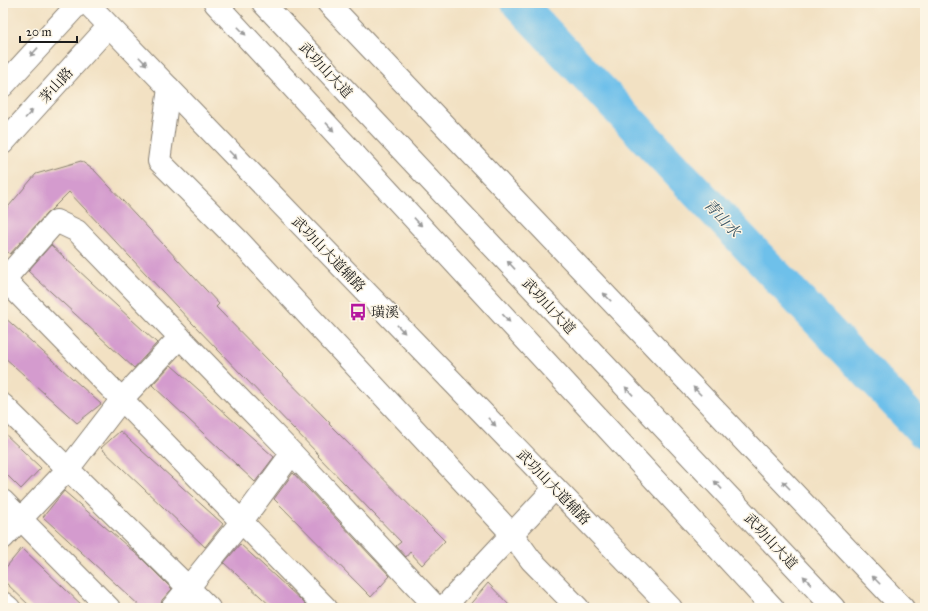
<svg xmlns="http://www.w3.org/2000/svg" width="928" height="611" viewBox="0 0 928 611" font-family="'IM FELL Great Primer','Noto Serif SC',serif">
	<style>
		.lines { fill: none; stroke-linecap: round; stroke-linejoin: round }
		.river { stroke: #6ec0ea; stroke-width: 34 }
		.building { fill: #d49bce }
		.minor-casing { stroke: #877e70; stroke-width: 24 }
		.major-casing { stroke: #877e70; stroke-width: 24 }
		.highway-casing { stroke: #877e70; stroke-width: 24 }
		.minor { stroke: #fff; stroke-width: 22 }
		.major { stroke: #fff; stroke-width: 22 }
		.highway { stroke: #fff; stroke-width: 22 }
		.oneway { fill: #999 }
		.labels { text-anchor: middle; stroke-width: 3; stroke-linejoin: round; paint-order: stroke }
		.street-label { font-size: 14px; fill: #1c1c1c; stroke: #fcf5e5 }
		.poi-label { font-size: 14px; fill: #1c1c1c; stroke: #fcf5e5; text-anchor: start }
		.water-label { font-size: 15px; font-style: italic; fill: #395564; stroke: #fcf5e5 }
	</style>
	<rect width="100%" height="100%" fill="#fcf5e5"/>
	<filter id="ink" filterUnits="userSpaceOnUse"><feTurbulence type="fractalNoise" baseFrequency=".025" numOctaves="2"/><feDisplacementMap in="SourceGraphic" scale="8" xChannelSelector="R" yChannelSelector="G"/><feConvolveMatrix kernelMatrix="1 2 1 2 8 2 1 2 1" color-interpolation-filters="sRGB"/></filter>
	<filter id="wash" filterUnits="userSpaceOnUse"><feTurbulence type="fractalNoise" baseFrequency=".012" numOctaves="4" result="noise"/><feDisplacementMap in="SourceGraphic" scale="16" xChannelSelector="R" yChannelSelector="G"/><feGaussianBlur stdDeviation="0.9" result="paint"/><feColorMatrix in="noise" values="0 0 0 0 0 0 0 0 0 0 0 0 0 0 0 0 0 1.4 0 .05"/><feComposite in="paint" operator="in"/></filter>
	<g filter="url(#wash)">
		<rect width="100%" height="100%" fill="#f2e1c3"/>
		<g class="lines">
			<!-- river -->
			<path class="river" d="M518,3L925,433"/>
		</g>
		<g id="blocks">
			<!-- building -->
			<path class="building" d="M81,161L95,171L219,304L216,307L330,423L329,424L445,541L422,565L410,552L406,557L396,546L401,542L318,456L319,455L193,324L69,192L51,210L47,213L10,254L3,248V213L36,174Z
				M51,245L157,343L134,368L28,271Z
				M3,316L101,404L77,423L3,356Z
				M171,365L274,457L255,482L152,385Z
				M120,431L223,524L205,547L101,448Z
				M3,432L41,468L21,489L3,471Z
				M293,473L390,576L371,597L274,499Z
				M64,491L142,559L172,589L162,600L160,608H142L43,517Z
				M240,544L300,599L309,608H273L224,563Z
				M22,548L85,608H32L3,580V571Z
				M488,583L512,608H467Z"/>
		</g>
	</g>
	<g filter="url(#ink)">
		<use href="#blocks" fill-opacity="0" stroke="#877e70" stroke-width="1"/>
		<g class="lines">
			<!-- minor casing -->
			<g class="minor-casing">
				<path id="minor" d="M169,88L159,161L238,240L512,534L531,560L578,608
					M4,279L326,608
					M3,281L56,221L77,231L292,453L437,608
					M3,405L209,608
					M3,501L109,608
					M3,538L68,469L122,399L180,337
					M3,603L9,608
					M172,608L242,521L292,453
					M443,608L555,488"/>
			</g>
			<!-- major casing -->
			<g class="major-casing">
				<path id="major" d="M87,3L671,608
					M328,3L903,608
					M3,86L79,3
					M3,143L109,26"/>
			</g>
			<!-- highway casing -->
			<g class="highway-casing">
				<path id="highway" d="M215,3L773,608
					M263,3L834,608"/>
			</g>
			<!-- minor -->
			<use href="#minor" class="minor"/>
			<!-- major -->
			<use href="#major" class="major"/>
			<!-- highway -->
			<use href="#highway" class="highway"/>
		</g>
		<!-- one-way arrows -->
		<defs><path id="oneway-solid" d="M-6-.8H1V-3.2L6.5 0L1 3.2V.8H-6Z"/></defs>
		<g class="oneway">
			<use href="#oneway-solid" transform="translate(242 31) rotate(46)"/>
			<use href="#oneway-solid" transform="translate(34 52) rotate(133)"/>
			<use href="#oneway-solid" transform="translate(143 61) rotate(46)"/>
			<use href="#oneway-solid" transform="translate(29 114) rotate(-48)"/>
			<use href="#oneway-solid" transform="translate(330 127) rotate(47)"/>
			<use href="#oneway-solid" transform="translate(233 155) rotate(46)"/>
			<use href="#oneway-solid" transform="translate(418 222) rotate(47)"/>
			<use href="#oneway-solid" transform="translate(511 265) rotate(-133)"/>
			<use href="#oneway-solid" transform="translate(607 297) rotate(-134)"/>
			<use href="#oneway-solid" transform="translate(506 318) rotate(47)"/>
			<use href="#oneway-solid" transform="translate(401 329) rotate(46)"/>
			<use href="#oneway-solid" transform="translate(629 391) rotate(-133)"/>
			<use href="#oneway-solid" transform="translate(697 391) rotate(-134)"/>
			<use href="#oneway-solid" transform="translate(492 422) rotate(46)"/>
			<use href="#oneway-solid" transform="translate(718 485) rotate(-133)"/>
			<use href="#oneway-solid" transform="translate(786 485) rotate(-134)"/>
			<use href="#oneway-solid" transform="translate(807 580) rotate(-133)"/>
			<use href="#oneway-solid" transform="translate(876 580) rotate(-134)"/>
		</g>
	</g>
	<!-- icons -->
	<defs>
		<g id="bus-bare" transform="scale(1.38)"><path d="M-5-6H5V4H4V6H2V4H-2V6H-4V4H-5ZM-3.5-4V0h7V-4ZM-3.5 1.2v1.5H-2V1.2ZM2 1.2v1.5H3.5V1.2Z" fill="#b5179e" stroke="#fcf5e5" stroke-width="2.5" paint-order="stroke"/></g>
	</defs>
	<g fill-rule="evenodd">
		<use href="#bus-bare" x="358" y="312"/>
	</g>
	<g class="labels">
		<!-- street labels -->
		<g class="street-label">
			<text transform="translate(326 70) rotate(47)" y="5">武功山大道</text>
			<text transform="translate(56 85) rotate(-48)" y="5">茅山路</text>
			<text transform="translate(329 254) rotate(46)" y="5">武功山大道辅路</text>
			<text transform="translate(549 306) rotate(47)" y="5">武功山大道</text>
			<text transform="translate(554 487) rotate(46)" y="5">武功山大道辅路</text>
			<text transform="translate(771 541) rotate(47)" y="5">武功山大道</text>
		</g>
		<!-- poi labels -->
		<g class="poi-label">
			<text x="371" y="317">璜溪</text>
		</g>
		<!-- water labels -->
		<g class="water-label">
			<text transform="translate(722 218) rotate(47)" y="5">青山水</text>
		</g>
	</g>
	<!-- margin -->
	<rect width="928" height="611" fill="none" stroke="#fcf5e5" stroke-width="16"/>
	<!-- scale -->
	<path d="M20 36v6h57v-6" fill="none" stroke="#1c1c1c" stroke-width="2"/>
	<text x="26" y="36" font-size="12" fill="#1c1c1c" stroke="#fcf5e5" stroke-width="3" paint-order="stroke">20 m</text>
</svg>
